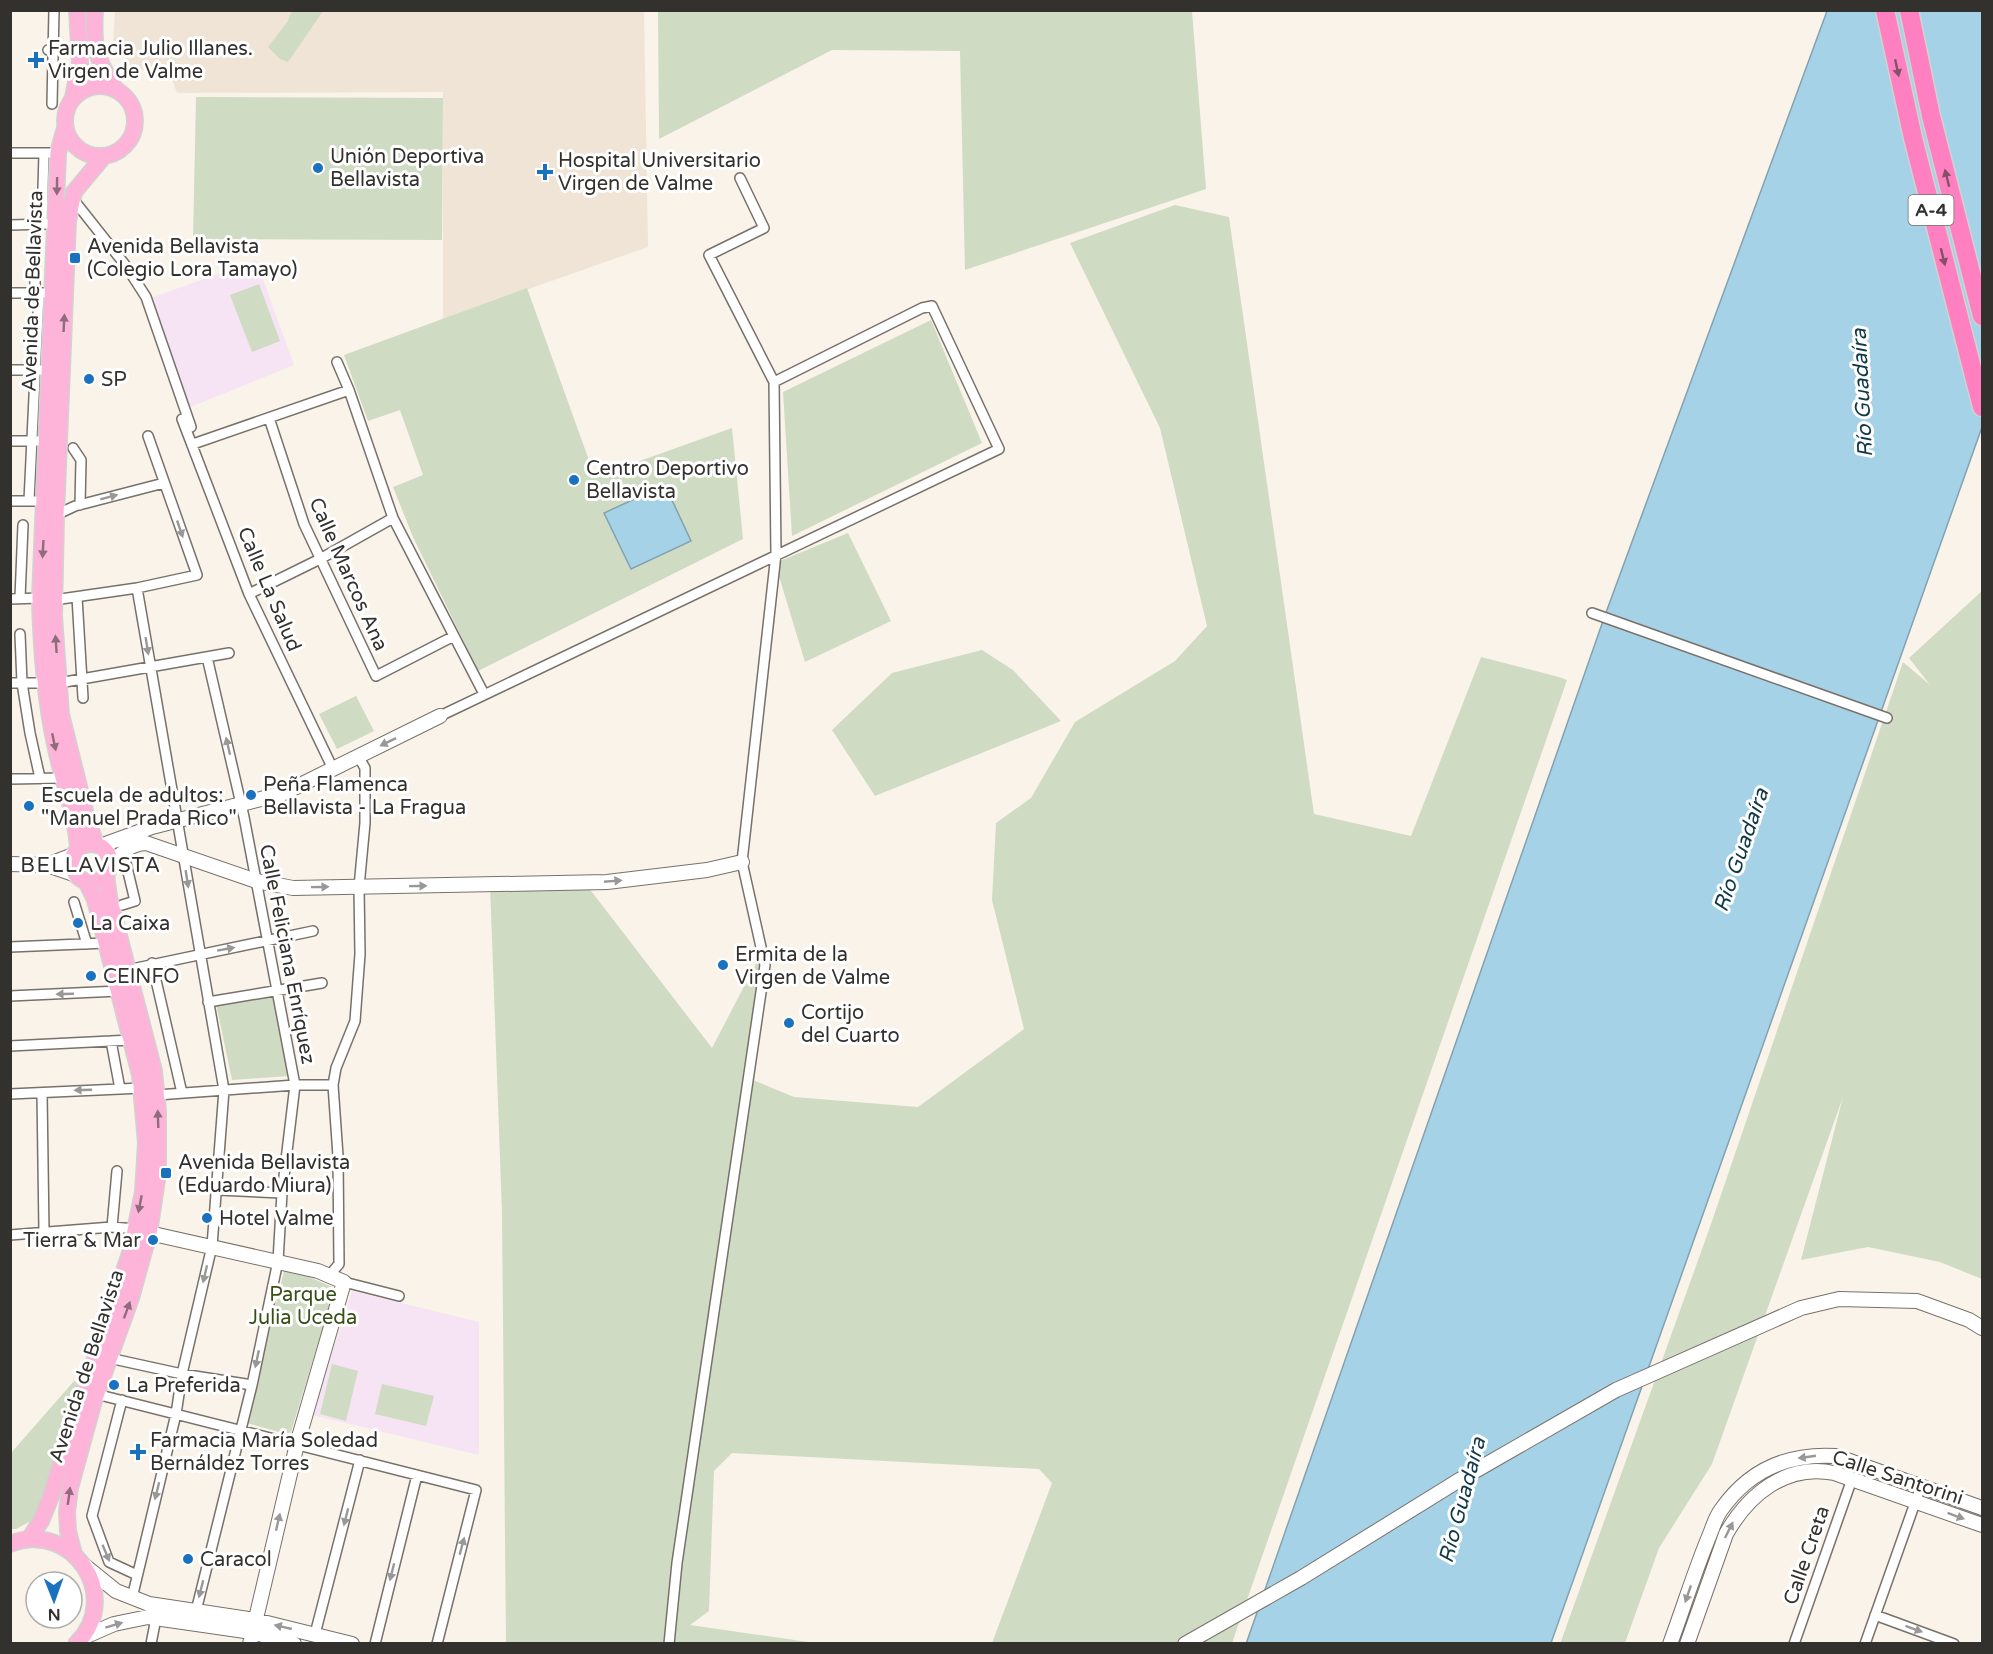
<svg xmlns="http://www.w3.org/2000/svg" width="1993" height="1654" viewBox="0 0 1993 1654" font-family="'Varela Round',sans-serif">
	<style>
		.built { fill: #efe4d6 }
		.education { fill: #f6e3f4 }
		.green { fill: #cfdbc3 }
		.water { fill: #a5d2e7; stroke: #83a2b0; stroke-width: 1.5 }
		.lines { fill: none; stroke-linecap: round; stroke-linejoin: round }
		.street-casing { stroke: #77716a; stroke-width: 12 }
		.secondary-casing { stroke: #77716a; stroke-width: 16 }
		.primary-casing { stroke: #d2d2d1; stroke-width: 18 }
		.highway-casing { stroke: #d2d2d1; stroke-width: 21 }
		.street { stroke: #fff; stroke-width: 9 }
		.secondary { stroke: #fff; stroke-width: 14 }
		.primary { stroke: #feb3d9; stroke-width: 15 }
		.highway { stroke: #fe80c0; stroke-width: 18 }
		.oneway { fill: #845168 }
		.oneway2 { fill: #8e6c7b }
		.oneway3 { fill: #999896 }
		.poi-dot { fill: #1a71be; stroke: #fff; stroke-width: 2 }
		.labels { text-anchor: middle; stroke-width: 6; stroke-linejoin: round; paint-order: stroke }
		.shield { fill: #fff; stroke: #706f6d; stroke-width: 1.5 }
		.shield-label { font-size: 18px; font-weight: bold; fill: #33312e }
		.poi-label { font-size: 20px; fill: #33312e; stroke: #fff; text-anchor: start }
		.street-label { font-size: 20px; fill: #33312e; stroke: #fff }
		.park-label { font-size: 20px; fill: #374f17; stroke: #fff }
		.water-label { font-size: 21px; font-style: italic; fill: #103847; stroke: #fff }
		.neighbourhood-label { font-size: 21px; letter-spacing: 1.5px; fill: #33312e; stroke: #fff }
	</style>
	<rect width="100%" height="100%" fill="#faf3ea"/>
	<!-- built -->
	<path class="built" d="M115,11H644L648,247L443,319V92L177,93L171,77L131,67L113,43Z"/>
	<!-- education -->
	<path class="education" d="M256,260L294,365L188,408L142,303L151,298Z
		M352,1291L479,1322V1455L312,1415Z"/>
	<!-- green -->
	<path class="green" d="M292,10L323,11L288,62L280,59L268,47L288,21Z
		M658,11H1192L1206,189L965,270L960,51L832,50L659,139Z
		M196,97L443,98L442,240L193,239Z
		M1175,205L1229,217L1314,814L1411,836L1481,657L1559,677L1567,680L1232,1643H992L1052,1483L1039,1469L732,1453L714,1471L709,1611L690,1625L815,1643H506L502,1213L490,884L585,883L712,1048L762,952L748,1078L794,1097L918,1107L1024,1029L992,900L996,823L1031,798L1075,722L1175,661L1207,626L1160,428L1070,243Z
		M259,284L280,341L252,352L230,295Z
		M527,288L595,477L732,428L743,539L478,671L413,537L393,487L423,475L400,410L368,421L344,355Z
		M931,320L982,443L792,536L783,392Z
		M848,533L891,621L805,662L775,563Z
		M1982,591V1279L1940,1262L1868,1247L1801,1260L1843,1097L1712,1464L1659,1548L1625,1643L1560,1644L1710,1227L1903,662L1930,685L1909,658Z
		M982,650L1013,670L1061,721L875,796L832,730L892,673Z
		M356,696L374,731L337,749L319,714Z
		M274,992L289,1076L232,1080L216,1004Z
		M285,1267L335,1288L290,1435L247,1423Z
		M332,1364L358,1371L346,1421L320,1414Z
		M74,1381L79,1384L45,1498L31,1521L16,1529H11V1453Z
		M382,1384L434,1396L426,1426L375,1414Z"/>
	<!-- water -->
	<path class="water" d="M1827,11H1982V427L1551,1643L1246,1644L1604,618Z
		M665,485L691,541L631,569L604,513Z"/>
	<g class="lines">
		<!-- street casing -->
		<g class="street-casing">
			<path id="street" d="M48,50L80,51
				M52,104L54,10
				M10,153H49
				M73,199L126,266L146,297L191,427
				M42,224L44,153
				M10,225L47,224
				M10,293H44
				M35,293V264
				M337,362L349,390L393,518L484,694
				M10,370H41
				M269,418L304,524L376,676L454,636
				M182,419L249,594L333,769
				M10,441H38
				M193,444L349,390
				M73,448L81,460L80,505
				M10,501H35
				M29,501L39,293
				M56,515L75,506L164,483
				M249,594L320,559L393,518
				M77,597L83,698
				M20,598L23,525
				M10,599L40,598
				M54,600L137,588L197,575L148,436
				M1592,613L1887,718
				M20,634L22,683L30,733L40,778
				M10,683H45
				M59,683L229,653
				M440,716L999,449L932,306L922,308L774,382
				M10,779L62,778
				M74,902L87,944
				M122,905L135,901L123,851
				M10,947L106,943
				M152,963L182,1093
				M127,970L313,931
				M10,996L119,991
				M208,1002L322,983
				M111,1041L120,1089
				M10,1046L131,1040
				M42,1093L44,1232
				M10,1094L142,1088
				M157,1095L295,1085H333
				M218,1190L282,1193
				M112,1227L117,1171
				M10,1235L112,1227L136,1229
				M329,1276L339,1264L338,1156L333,1085L336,1068L355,1021L360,954L359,887L365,823V768L358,756
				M344,1282L399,1296
				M109,1358L182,1374L252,1385
				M96,1394L476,1490L437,1644
				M122,1400L92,1516L109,1562L137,1575
				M132,1598L176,1414L182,1374L212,1246L224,1090L137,588
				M196,1611L252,1385L278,1261L282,1193L295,1085L244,817L207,657
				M1875,1615L1954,1644
				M315,1634L360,1460
				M151,1644L156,1618
				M375,1644L417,1475
				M669,1644L677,1563L765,965L742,862L776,554L774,382L709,255L764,228L740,178
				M1794,1644L1852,1479
				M1865,1644L1921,1486"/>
		</g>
		<!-- secondary casing -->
		<g class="secondary-casing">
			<path id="secondary" d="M100,846L152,827L284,793L440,716
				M10,864L47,865L76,875
				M47,865L73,855
				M110,866C120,854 129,844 146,843L256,881L293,888L607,882L707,870L742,862
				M149,1233L318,1271L344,1282L297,1444L250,1644
				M85,1566L116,1591L149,1604L255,1620L352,1644
				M82,1638L114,1624L148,1617L252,1632L294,1644
				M1185,1644L1301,1578L1461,1479L1616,1390L1801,1308L1839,1299L1917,1301L1969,1320L1982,1328
				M1670,1644C1683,1609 1694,1573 1708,1539C1712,1530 1715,1518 1721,1510C1749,1470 1788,1453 1836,1456L1982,1508
				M1687,1644L1726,1534C1748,1495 1786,1463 1834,1473L1982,1525"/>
		</g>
		<!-- primary casing -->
		<g class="primary-casing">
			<path id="primary" d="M95,10C93,46 95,58 115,88
				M65 121a35 35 0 1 1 70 0a35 35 0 1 1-70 0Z
				M73,97L80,63L77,10
				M65,128L58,153L40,598C41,649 45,699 56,749C63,782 76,815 78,849
				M72 863a19 19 0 1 1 38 0a19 19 0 1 1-38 0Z
				M96,844L87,819L61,714L54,616L56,515L68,221L74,192L104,156
				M29,1539L41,1521L50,1499L77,1413L131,1250L143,1192L146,1143L140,1075L95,900L86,881
				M10,1544C72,1519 124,1597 76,1644
				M74,1554L68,1531L67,1512L70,1488L93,1404L131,1298L149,1233L158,1173V1111L154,1071L109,897L106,874"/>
		</g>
		<!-- highway casing -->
		<g class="highway-casing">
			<path id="highway" d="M1885,10L1913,138L1982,407
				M1909,10L1931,116L1982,316"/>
		</g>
		<!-- street -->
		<use href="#street" class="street"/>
		<!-- secondary -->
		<use href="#secondary" class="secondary"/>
		<!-- primary -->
		<use href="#primary" class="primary"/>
		<!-- highway -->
		<use href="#highway" class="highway"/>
	</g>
	<!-- one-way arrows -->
	<defs><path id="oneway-solid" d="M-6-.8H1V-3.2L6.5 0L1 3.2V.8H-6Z" transform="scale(1.5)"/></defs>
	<g class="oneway">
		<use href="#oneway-solid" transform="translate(1897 68) rotate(78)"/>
		<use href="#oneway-solid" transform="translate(1947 178) rotate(-104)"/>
		<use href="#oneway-solid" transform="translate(1943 257) rotate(76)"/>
	</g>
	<g class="oneway2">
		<use href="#oneway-solid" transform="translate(57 186) rotate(91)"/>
		<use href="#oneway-solid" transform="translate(64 323) rotate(-87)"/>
		<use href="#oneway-solid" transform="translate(43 549) rotate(93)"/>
		<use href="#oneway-solid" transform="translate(56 644) rotate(-94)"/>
		<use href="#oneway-solid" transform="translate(54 742) rotate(78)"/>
		<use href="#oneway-solid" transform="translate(158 1119) rotate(-92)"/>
		<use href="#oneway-solid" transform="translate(140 1204) rotate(101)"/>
		<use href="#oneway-solid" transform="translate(127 1310) rotate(-70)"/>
		<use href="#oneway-solid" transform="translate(69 1496) rotate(-82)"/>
	</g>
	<g class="oneway3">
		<use href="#oneway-solid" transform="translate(109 497) rotate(-15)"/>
		<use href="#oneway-solid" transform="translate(180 529) rotate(71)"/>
		<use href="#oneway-solid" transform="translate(147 646) rotate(81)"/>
		<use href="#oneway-solid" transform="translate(388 742) rotate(154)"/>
		<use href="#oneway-solid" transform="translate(228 746) rotate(-103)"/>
		<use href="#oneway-solid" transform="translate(187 879) rotate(81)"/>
		<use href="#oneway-solid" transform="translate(613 881) rotate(-5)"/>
		<use href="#oneway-solid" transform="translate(418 886) rotate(-1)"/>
		<use href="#oneway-solid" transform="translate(320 887) rotate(-1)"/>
		<use href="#oneway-solid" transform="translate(226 949) rotate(-10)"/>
		<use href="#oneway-solid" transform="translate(65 994) rotate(178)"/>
		<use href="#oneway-solid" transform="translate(83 1090) rotate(178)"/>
		<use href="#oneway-solid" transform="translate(205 1274) rotate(103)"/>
		<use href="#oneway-solid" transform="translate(257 1359) rotate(102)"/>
		<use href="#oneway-solid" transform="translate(1807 1457) rotate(172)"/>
		<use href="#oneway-solid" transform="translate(157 1491) rotate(104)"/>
		<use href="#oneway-solid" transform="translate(1956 1516) rotate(20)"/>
		<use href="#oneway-solid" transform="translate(346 1517) rotate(104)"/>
		<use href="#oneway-solid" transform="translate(278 1522) rotate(-77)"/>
		<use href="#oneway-solid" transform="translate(1729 1530) rotate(-63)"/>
		<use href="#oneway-solid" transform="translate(462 1546) rotate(-75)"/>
		<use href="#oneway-solid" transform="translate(106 1553) rotate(67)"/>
		<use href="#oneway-solid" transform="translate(392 1572) rotate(104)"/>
		<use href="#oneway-solid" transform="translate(201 1589) rotate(104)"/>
		<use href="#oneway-solid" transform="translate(1688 1594) rotate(109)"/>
		<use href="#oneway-solid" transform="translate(114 1625) rotate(-17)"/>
		<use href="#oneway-solid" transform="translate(283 1627) rotate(-167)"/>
		<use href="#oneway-solid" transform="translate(1914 1629) rotate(20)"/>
	</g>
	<!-- markers -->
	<g class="poi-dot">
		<path d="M33 51h6v6h6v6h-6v6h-6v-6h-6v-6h6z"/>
		<circle cx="318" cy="168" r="6"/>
		<path d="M542 163h6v6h6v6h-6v6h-6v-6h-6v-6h6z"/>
		<rect x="69" y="252" width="12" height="12" rx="3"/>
		<circle cx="89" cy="379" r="6"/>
		<circle cx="574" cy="480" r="6"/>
		<circle cx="251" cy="795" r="6"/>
		<circle cx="29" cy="806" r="6"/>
		<circle cx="78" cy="923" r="6"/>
		<circle cx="723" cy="965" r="6"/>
		<circle cx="91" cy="976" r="6"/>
		<circle cx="789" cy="1023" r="6"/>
		<rect x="160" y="1167" width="12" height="12" rx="3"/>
		<circle cx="207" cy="1218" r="6"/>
		<circle cx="153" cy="1240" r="6"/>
		<circle cx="114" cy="1385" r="6"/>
		<path d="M135 1443h6v6h6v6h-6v6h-6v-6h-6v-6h6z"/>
		<circle cx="188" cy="1559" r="6"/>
	</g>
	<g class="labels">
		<!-- shield labels -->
		<rect class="shield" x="1908.5" y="195" width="45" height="30" rx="4.5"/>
		<g class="shield-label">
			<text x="1931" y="216">A-4</text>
		</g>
		<!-- poi labels -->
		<g class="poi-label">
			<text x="48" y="55">Farmacia Julio Illanes.<tspan x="48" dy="23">Virgen de Valme</tspan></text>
			<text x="330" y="163">Unión Deportiva<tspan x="330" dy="23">Bellavista</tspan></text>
			<text x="558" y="167">Hospital Universitario<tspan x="558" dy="23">Virgen de Valme</tspan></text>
			<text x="87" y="253">Avenida Bellavista<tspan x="87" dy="23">(Colegio Lora Tamayo)</tspan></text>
			<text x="101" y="386">SP</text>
			<text x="586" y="475">Centro Deportivo<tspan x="586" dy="23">Bellavista</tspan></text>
			<text x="263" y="791">Peña Flamenca<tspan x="263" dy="23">Bellavista - La Fragua</tspan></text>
			<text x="41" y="802">Escuela de adultos:<tspan x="41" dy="23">"Manuel Prada Rico"</tspan></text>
			<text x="90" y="930">La Caixa</text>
			<text x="735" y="961">Ermita de la<tspan x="735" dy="23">Virgen de Valme</tspan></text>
			<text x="103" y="983">CEINFO</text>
			<text x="801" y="1019">Cortijo<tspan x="801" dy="23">del Cuarto</tspan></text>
			<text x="178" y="1169">Avenida Bellavista<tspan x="178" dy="23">(Eduardo Miura)</tspan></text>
			<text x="219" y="1225">Hotel Valme</text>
			<text x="141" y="1247" text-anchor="end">Tierra &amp; Mar</text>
			<text x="126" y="1392">La Preferida</text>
			<text x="150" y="1447">Farmacia María Soledad<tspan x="150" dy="23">Bernáldez Torres</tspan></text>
			<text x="200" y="1566">Caracol</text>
		</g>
		<!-- street labels -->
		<g class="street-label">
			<text transform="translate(32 291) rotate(-88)" y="7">Avenida de Bellavista</text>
			<text transform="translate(349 574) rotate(66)" y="7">Calle Marcos Ana</text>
			<text transform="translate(270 589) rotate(67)" y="7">Calle La Salud</text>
			<text transform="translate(288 954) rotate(79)" y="7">Calle Feliciana Enríquez</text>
			<text transform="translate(86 1366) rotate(-72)" y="7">Avenida de Bellavista</text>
			<text transform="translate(1898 1477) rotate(18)" y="7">Calle Santorini</text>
			<text transform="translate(1806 1555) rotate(-71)" y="7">Calle Creta</text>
		</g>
		<!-- park labels -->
		<g class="park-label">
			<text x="303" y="1301">Parque<tspan x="303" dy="23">Julia Uceda</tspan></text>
		</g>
		<!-- water labels -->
		<g class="water-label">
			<text transform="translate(1862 393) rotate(-93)" y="7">Río Guadaíra</text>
			<text transform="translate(1741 850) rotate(-71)" y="7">Río Guadaíra</text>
			<text transform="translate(1462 1500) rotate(-75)" y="7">Río Guadaíra</text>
		</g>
		<!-- neighbourhood labels -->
		<g class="neighbourhood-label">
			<text x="91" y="872">BELLAVISTA</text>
		</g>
	</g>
	<!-- border -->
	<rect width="1993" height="1654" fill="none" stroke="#33312e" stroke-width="24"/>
	<!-- north arrow -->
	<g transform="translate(54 1600) rotate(179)"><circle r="28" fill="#ffffff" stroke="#adadab" stroke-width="1.5"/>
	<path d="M0-4.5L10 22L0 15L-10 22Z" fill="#1a71be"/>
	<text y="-9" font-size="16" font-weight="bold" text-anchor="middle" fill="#33312e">N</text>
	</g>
</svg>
